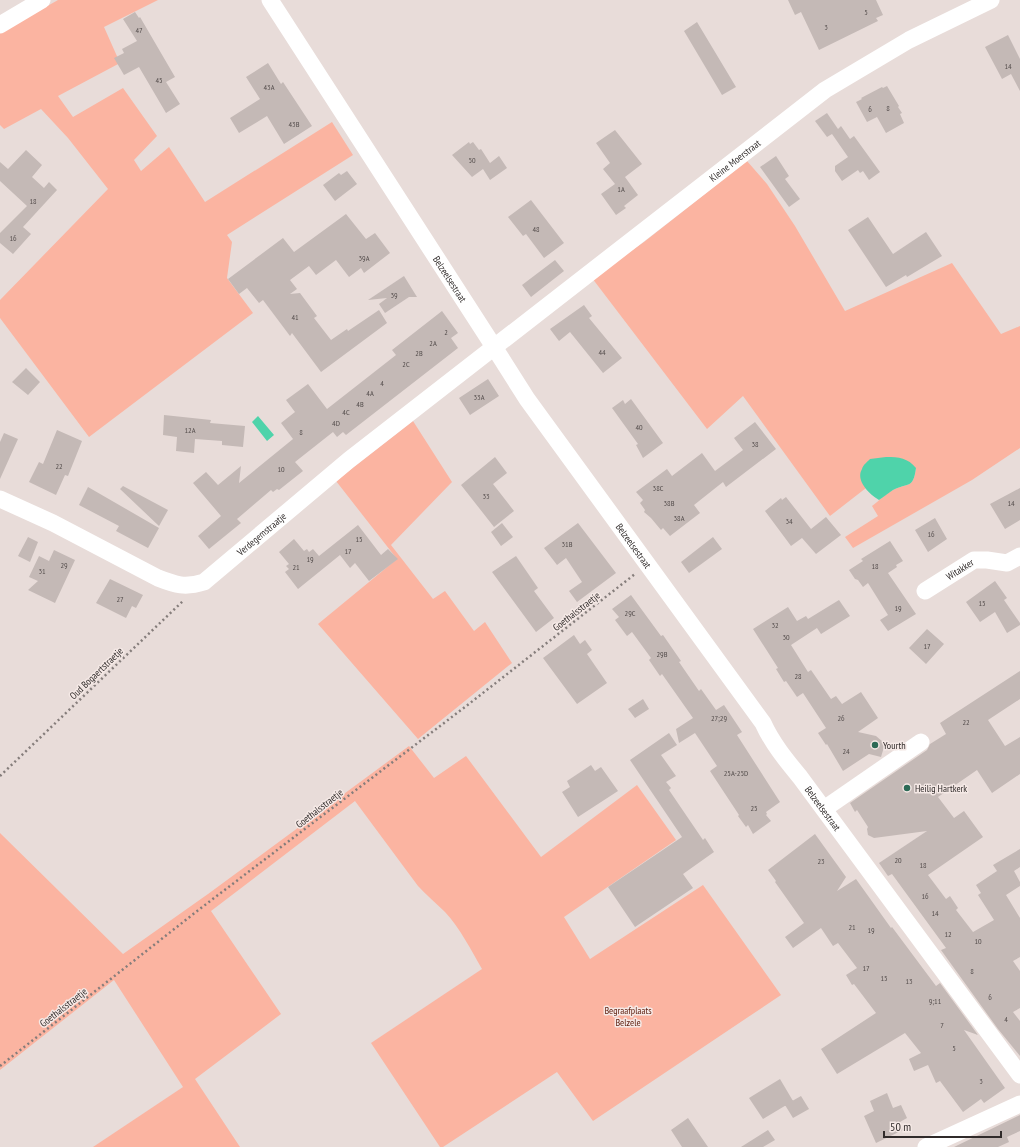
<svg xmlns="http://www.w3.org/2000/svg" width="1020" height="1147" viewBox="0 0 1020 1147" font-family="'PT Sans Narrow',sans-serif">
	<style>
		.green { fill: #fbb4a1 }
		.water { fill: #4fd3aa }
		.building { fill: #c4b9b6 }
		.lines { fill: none; stroke-linecap: round; stroke-linejoin: round }
		.path { stroke: #857d7b; stroke-width: 2.5; stroke-dasharray: 2 3; stroke-linecap: butt }
		.minor { stroke: #fff; stroke-width: 17 }
		.poi-dot { fill: #2c6a56; stroke: #f5e9e6; stroke-width: 1.5 }
		.labels { text-anchor: middle; stroke-width: 3; stroke-linejoin: round; paint-order: stroke }
		.number-label { font-size: 8px; fill: #554e4d }
		.street-label { font-size: 10px; fill: #302b2a; stroke: #f5e9e6 }
		.poi-label { font-size: 10px; fill: #302b2a; stroke: #f5e9e6; text-anchor: start }
		.park-label { font-size: 10px; fill: #5e1f0f; stroke: #f5e9e6 }
	</style>
	<rect width="100%" height="100%" fill="#e8dcd9"/>
	<!-- green -->
	<path class="green" d="M58,0H158L104,27L120,63L58,96L73,117L123,88L157,136L134,160L141,171L169,147L205,202L332,122L353,155L227,235L232,242L227,278L253,313L89,437L0,318V300L108,189L68,138L41,109L4,129L0,125V33Z
		M747,161L767,184L795,226L845,311L952,263L1001,334L1020,326V448L972,480L853,548L845,537L878,516L872,506C879,501 885,494 893,490C908,482 913,490 916,468L861,480L866,488L830,516L743,396L707,429L592,278L644,242Z
		M413,421L452,482L391,545L433,599L445,591L474,631L485,622L512,663L418,739L318,624L397,559L336,481Z
		M409,746L434,778L466,756L541,857L637,785L676,840L564,917L590,959L703,885L781,995L593,1121L557,1072L443,1147H440L371,1043L482,969C471,950 460,928 445,912C436,903 426,895 418,886L355,801L211,911L281,1014L195,1079L240,1147H93L183,1087L114,980L0,1070V833L123,954L208,894Z"/>
	<!-- water -->
	<path class="water" d="M258,416L274,435L267,441L252,422Z
		M886,457C899,457 908,458 916,468C913,490 908,482 893,490C888,493 884,497 879,500C870,495 855,481 862,469C863,465 867,462 870,459Z"/>
	<!-- building -->
	<path class="building" d="M788,0H876L883,15L876,18L878,21L819,50L801,12L795,15Z
		M135,12L139,18L140,17L175,77L166,82L180,104L166,113L139,67L124,75L114,58L124,53L122,49L137,41L123,19Z
		M697,22L736,87L722,95L684,31Z
		M1008,35L1020,59V91L1011,74L1002,79L985,47Z
		M268,63L281,84L283,82L312,126L284,144L267,116L239,133L230,118L260,99L246,77Z
		M887,86L899,106L898,107L902,113L900,114L904,123L886,133L877,117L867,122L856,102L862,99L861,98L882,87L883,88Z
		M827,113L838,129L841,126L850,139L854,136L880,172L869,180L863,171L860,173L858,170L842,181L835,171V166L848,157L832,134L827,137L815,121Z
		M615,130L642,164L625,177L638,195L624,206L626,208L616,215L601,194L615,184L603,169L610,163L596,143Z
		M469,142L470,144L473,142L479,150L481,149L490,163L499,156L507,168L490,180L483,169L472,177L452,155Z
		M26,150L42,165L32,177L44,188L49,182L57,190L23,227L31,234L13,254L0,243V233L27,206L0,181V162L8,169Z
		M776,156L789,176L785,179L800,199L789,207L760,167Z
		M347,171L357,184L335,201L323,185L339,173L341,175Z
		M531,200L564,243L544,258L526,234L523,236L508,217Z
		M346,214L366,239L375,233L390,253L364,273L361,268L349,277L336,260L316,275L309,266L290,280L297,289L290,294L300,293L317,316L314,318L331,340L347,329L348,331L379,310L387,323L321,372L292,333L290,336L263,300L259,303L247,288L239,294L228,279L283,238L294,252Z
		M868,217L893,254L926,232L942,256L907,277L906,275L886,287L848,230Z
		M555,260L564,271L531,297L522,285Z
		M404,276L417,297H409L385,313L379,304L387,298L368,300Z
		M584,305L592,316L589,318L622,358L603,373L570,332L559,341L550,329Z
		M442,311L458,333L451,338L458,348L346,435L343,432L337,437L333,432L295,462L303,471L279,490L277,489L273,492L271,490L237,519L241,523L209,549L198,536L221,516L193,483L206,472L218,485L241,466L239,483L293,439L281,423L295,412L286,400L308,384L327,409L396,355L392,350Z
		M26,368L40,382L28,395L12,382Z
		M488,379L499,396L470,415L459,398Z
		M631,399L663,443L643,458L636,445L638,444L612,408L623,400L625,404Z
		M164,415L211,420L210,423L245,426L243,447L222,445V441L195,439L194,453L176,451L177,437L163,435Z
		M755,422L776,449L726,487L723,482L694,505L700,513L670,536L663,528L661,530L651,518L644,512L645,510L640,503L643,500L636,492L667,469L672,476L702,453L715,471L743,450L734,438Z
		M57,430L82,441L68,476L65,475L56,495L29,482L39,462L43,464Z
		M4,433L18,439L0,479V442Z
		M495,457L507,473L493,484L514,511L494,527L461,485Z
		M123,486L168,510L159,526L120,489Z
		M88,487L159,528L148,548L116,531L119,526L79,505Z
		M1020,488V520L1005,529L990,504Z
		M786,497L811,529L826,517L841,535L816,554L802,538L791,546L765,511L781,498L782,500Z
		M935,518L947,539L928,552L915,530Z
		M502,523L513,537L501,546L491,532Z
		M578,523L616,573L577,602L569,591L582,582L566,558L557,565L544,548Z
		M358,525L381,555L388,549L398,559L369,581L355,563L350,568L340,555L298,589L285,572L289,569L286,566L289,564L279,552L294,539L304,551L307,549L309,552L313,549L319,556Z
		M28,537L38,542L30,562L18,556Z
		M713,537L722,549L689,573L681,562Z
		M890,541L903,561L896,565L897,567L888,573L916,614L888,631L880,620L888,615L868,583L863,587L858,580L855,579L849,570L863,561L861,559Z
		M54,550L75,560L55,603L28,590L38,581L29,577L39,556L49,561Z
		M516,556L538,588L534,591L554,618L536,632L492,572Z
		M110,579L143,595L136,608L132,606L126,618L96,603Z
		M995,581L1007,598L1004,600L1020,623V625L1007,633L995,612L980,622L966,602Z
		M631,595L661,636L663,635L681,661L679,662L699,691L701,689L716,710L724,705L742,732L737,735L780,802L766,812L767,814L766,815L771,821L753,834L748,825L746,827L738,816L739,815L710,771L717,766L695,733L679,743L676,729L693,718L662,674L660,676L649,660L651,658L632,632L627,636L615,620L619,617L612,609Z
		M839,600L850,616L821,634L817,628L791,645L808,672L811,670L831,699L836,696L842,704L861,692L878,718L858,732L876,736L883,742L884,747L881,757L869,754L843,771L827,744L826,745L818,733L826,728L803,693L797,697L786,681L784,682L776,669L778,668L753,629L788,607L797,621L806,616L808,619Z
		M927,629L944,644L926,664L909,648Z
		M574,635L580,644L585,640L592,650L587,654L607,683L577,704L543,658Z
		M1020,671V699L988,720L1005,746L1020,737V774L992,793L977,770L938,797L954,818L964,811L983,837L928,875L946,899L950,896L958,908L956,910L973,932L994,920L978,895L981,893L976,885L997,871L993,865L1020,849V867L1014,871L1020,882V886L1006,895L1020,918V957L1013,961L1020,971V1008L1013,1012L1020,1021V1056L998,1029L941,950L946,948L892,874L888,876L879,863L927,831L874,838L868,835L867,829L868,827L857,810L855,812L850,803L927,750L930,744L946,734L940,723Z
		M643,699L649,709L635,718L628,709Z
		M669,733L677,745L661,755L676,776L666,782L671,788L669,790L703,840L705,838L714,852L683,874L693,888L635,927L608,887L682,837L630,760Z
		M591,765L595,771L601,767L618,791L578,817L562,792L570,787L567,781Z
		M815,834L846,877L837,891L856,879L891,928L892,927L936,986L940,983L978,1035L964,1030L1005,1088L984,1103L981,1099L963,1112L940,1081L936,1083L928,1065L914,1071L909,1059L921,1053L905,1033L837,1074L821,1049L876,1013L854,984L852,985L846,975L857,968L838,943L833,946L821,928L793,948L785,937L804,923L775,882L776,881L768,870Z
		M780,1079L793,1101L763,1119L749,1098Z
		M887,1093L893,1108L901,1105L907,1118L900,1122L903,1130L876,1143L864,1116L874,1111L870,1101Z
		M801,1096L809,1109L793,1118L785,1105Z
		M1020,1115V1131L1007,1137L1009,1142L998,1147H954Z
		M688,1118L708,1147H682L671,1130Z
		M768,1130L775,1140L763,1147H741Z"/>
	<g class="lines">
		<!-- path -->
		<path class="path" d="M0,776L183,601
			M0,1066L201,908L465,707L635,574"/>
		<!-- minor -->
		<g class="minor">
			<path id="s1" d="M270,0L494,347L527,399L763,723C772,743 786,760 800,777L1020,1075"/>
			<path d="M0,25L42,0"/>
			<path id="s2" d="M0,499L53,523L158,578C176,585 185,588 204,582L349,460L825,90L909,40L991,0"/>
			<path id="s3" d="M925,591L974,560H987L1007,563L1020,556"/>
			<path d="M824,809L921,742"/>
			<path d="M926,1147L1020,1104"/>
		</g>
	</g>
	<!-- markers -->
	<g class="poi-dot">
		<circle cx="875" cy="745" r="4"/>
		<circle cx="907" cy="788" r="4"/>
	</g>
	<g class="labels">
		<!-- number labels -->
		<g class="number-label">
			<text x="866" y="15">5</text>
			<text x="826" y="30">3</text>
			<text x="139" y="33">47</text>
			<text x="1008" y="69">14</text>
			<text x="159" y="83">45</text>
			<text x="269" y="90">43A</text>
			<text x="888" y="111">8</text>
			<text x="870" y="112">6</text>
			<text x="294" y="127">43B</text>
			<text x="472" y="163">50</text>
			<text x="621" y="192">1A</text>
			<text x="33" y="204">18</text>
			<text x="536" y="232">48</text>
			<text x="13" y="241">16</text>
			<text x="364" y="261">39A</text>
			<text x="394" y="298">39</text>
			<text x="295" y="320">41</text>
			<text x="446" y="335">2</text>
			<text x="433" y="346">2A</text>
			<text x="602" y="355">44</text>
			<text x="419" y="356">2B</text>
			<text x="406" y="367">2C</text>
			<text x="382" y="386">4</text>
			<text x="370" y="396">4A</text>
			<text x="479" y="400">33A</text>
			<text x="360" y="407">4B</text>
			<text x="346" y="415">4C</text>
			<text x="336" y="426">4D</text>
			<text x="639" y="430">40</text>
			<text x="190" y="433">12A</text>
			<text x="301" y="435">8</text>
			<text x="755" y="447">38</text>
			<text x="59" y="469">22</text>
			<text x="281" y="472">10</text>
			<text x="658" y="491">38C</text>
			<text x="486" y="499">33</text>
			<text x="669" y="506">38B</text>
			<text x="1011" y="506">14</text>
			<text x="679" y="521">38A</text>
			<text x="789" y="524">34</text>
			<text x="931" y="537">16</text>
			<text x="359" y="542">15</text>
			<text x="567" y="547">31B</text>
			<text x="348" y="554">17</text>
			<text x="310" y="562">19</text>
			<text x="64" y="568">29</text>
			<text x="875" y="569">18</text>
			<text x="296" y="570">21</text>
			<text x="42" y="574">31</text>
			<text x="120" y="602">27</text>
			<text x="982" y="606">15</text>
			<text x="898" y="611">19</text>
			<text x="630" y="616">29C</text>
			<text x="775" y="628">32</text>
			<text x="786" y="640">30</text>
			<text x="927" y="649">17</text>
			<text x="662" y="657">29B</text>
			<text x="798" y="679">28</text>
			<text x="719" y="721">27;29</text>
			<text x="841" y="721">26</text>
			<text x="966" y="725">22</text>
			<text x="846" y="754">24</text>
			<text x="736" y="776">25A-25D</text>
			<text x="754" y="811">25</text>
			<text x="898" y="863">20</text>
			<text x="821" y="864">23</text>
			<text x="923" y="868">18</text>
			<text x="925" y="899">16</text>
			<text x="935" y="916">14</text>
			<text x="852" y="930">21</text>
			<text x="871" y="933">19</text>
			<text x="948" y="937">12</text>
			<text x="978" y="944">10</text>
			<text x="866" y="971">17</text>
			<text x="972" y="974">8</text>
			<text x="884" y="981">15</text>
			<text x="909" y="984">13</text>
			<text x="990" y="1000">6</text>
			<text x="935" y="1004">9;11</text>
			<text x="1006" y="1022">4</text>
			<text x="942" y="1028">7</text>
			<text x="954" y="1051">5</text>
			<text x="981" y="1084">3</text>
		</g>
		<!-- street labels -->
		<g class="street-label">
			<text dy="4" stroke="none"><textPath href="#s2" startOffset="902">Kleine Moerstraat</textPath></text>
			<text dy="4" stroke="none"><textPath href="#s1" startOffset="332">Belzeelsestraat</textPath></text>
			<text dy="4" stroke="none"><textPath href="#s2" startOffset="299">Verdegemstraatje</textPath></text>
			<text dy="4" stroke="none"><textPath href="#s1" startOffset="656">Belzeelsestraat</textPath></text>
			<text dy="4" stroke="none"><textPath href="#s3" startOffset="41">Witakker</textPath></text>
			<text transform="translate(576 611) rotate(-38)" y="4">Goethalsstraetje</text>
			<text transform="translate(96 673) rotate(-44)" y="4">Oud Bogaertstraetje</text>
			<text transform="translate(319 808) rotate(-38)" y="4">Goethalsstraetje</text>
			<text dy="4" stroke="none"><textPath href="#s1" startOffset="980">Belzeelsestraat</textPath></text>
			<text transform="translate(63 1007) rotate(-38)" y="4">Goethalsstraetje</text>
		</g>
		<!-- poi labels -->
		<g class="poi-label">
			<text x="883" y="749">Yourth</text>
			<text x="915" y="792">Heilig Hartkerk</text>
		</g>
		<!-- park labels -->
		<g class="park-label">
			<text x="628" y="1014">Begraafplaats<tspan x="628" dy="12">Belzele</tspan></text>
		</g>
	</g>
	<!-- scale -->
	<path d="M884 1131v6h117v-6" fill="none" stroke="#302b2a" stroke-width="2"/>
	<text x="890" y="1131" font-size="12" fill="#302b2a" stroke="#f5e9e6" stroke-width="3" paint-order="stroke">50 m</text>
</svg>
